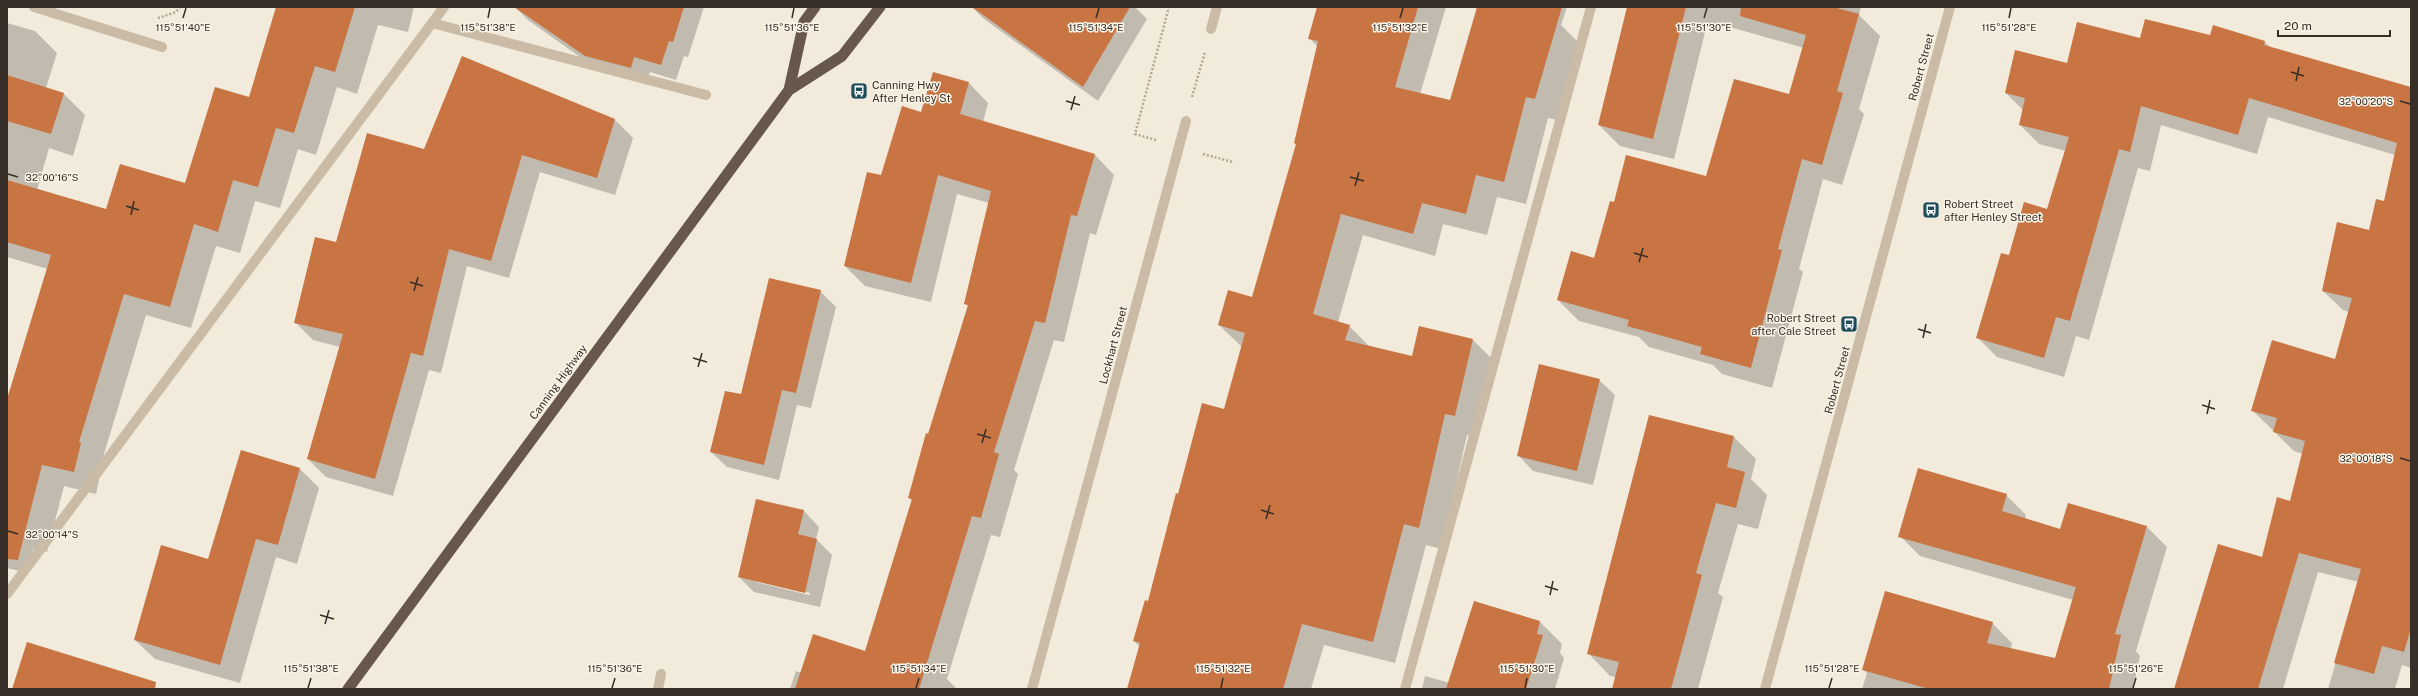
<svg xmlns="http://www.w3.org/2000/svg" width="2418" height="696" viewBox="0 0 2418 696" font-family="'Public Sans',sans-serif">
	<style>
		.shadow { fill: #0003; fill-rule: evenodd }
		.building { fill: #c87443 }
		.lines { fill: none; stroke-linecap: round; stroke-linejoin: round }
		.path { stroke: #b6a691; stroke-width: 2.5; stroke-dasharray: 2 2; stroke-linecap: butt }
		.service { stroke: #cabba6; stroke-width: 10 }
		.minor { stroke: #cabba6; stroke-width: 10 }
		.trunk { stroke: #68584b; stroke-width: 11 }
		.ticks { fill: none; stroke: #362e27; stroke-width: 1.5 }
		.labels { text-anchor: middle; stroke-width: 3; stroke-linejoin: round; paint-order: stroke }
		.street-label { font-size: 11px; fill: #362e27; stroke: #faf4e7 }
		.poi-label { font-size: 11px; fill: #362e27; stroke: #faf4e7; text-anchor: start }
		.ticks-label { font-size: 10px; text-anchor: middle; fill: #362e27; stroke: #faf4e7; stroke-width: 3; stroke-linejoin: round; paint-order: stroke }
	</style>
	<rect width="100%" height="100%" fill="#f2eadb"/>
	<!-- shadow -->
	<path class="shadow" d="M300,7H414L408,32L378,25L357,94L337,87L316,155L298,149L280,208L255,201L240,253L216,246L191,328L146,315L101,464L102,466L96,494L64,486L47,552L33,549L27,573L7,568V403L48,269L7,257V23L35,31L57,53L46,88L63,93L85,115L73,156L49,148L37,190L107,210L186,185L250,99Z
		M515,7H704L688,57L684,56L676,80L650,72L646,83L601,72L528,20Z
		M972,7H1135L1147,19L1098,101L984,19Z
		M1318,7H1446L1420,94L1450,102L1478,7H1567L1561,25L1579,43L1557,120L1548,118L1526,204L1497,197L1487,235L1443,224L1435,256L1363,235L1338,322L1349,326L1370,347L1413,357L1420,327L1473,340L1495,362L1476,438L1467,435L1441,549L1426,545L1395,663L1324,645L1311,689H1128L1140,647L1134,641L1149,602L1178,495L1225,410L1242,347L1219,325L1253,298L1296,145L1295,143L1318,47L1309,38Z
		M1628,7H1861L1859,15L1880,36L1859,109L1864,114L1842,185L1823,179L1799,269L1803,272L1772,388L1722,374L1713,365L1649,347L1639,337L1579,321L1558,300L1595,259L1614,203L1706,177L1789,95L1804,48L1723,25L1722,28L1707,24L1674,159L1620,146L1599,125Z
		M2214,27L2265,42L2271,48L2411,88V668L2402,665L2395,689H2328L2359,582L2318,572L2283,689H2175L2263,558L2290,502L2303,454L2294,451L2252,410L2335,360L2349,312L2343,310L2323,291L2370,231L2384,202L2395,155L2268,117L2257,154L2161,125L2150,171L2138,168L2089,340L2076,336L2064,377L1997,357L1977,337L2009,256L2048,210L2066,151L2039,144L2020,125L2023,110L2006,93L2067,64L2141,39L2211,36Z
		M933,73L969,83L988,103L983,122L1095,155L1114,175L1096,235L1090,233L1064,342L1054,340L1014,470L1018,474L1000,537L991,535L947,679L957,689H790L796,671L802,673L866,652L912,501L909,498L969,307L965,303L989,203L957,194L931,302L865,286L845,266L882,176L922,113Z
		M615,120L633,138L615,195L540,172L509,278L467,266L441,373L429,370L393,496L326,477L308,459L340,347L313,340L295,322L337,243L424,151Z
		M820,291L836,307L811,408L797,405L779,480L727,467L711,452L742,396Z
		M1599,380L1615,395L1593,485L1533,471L1518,455Z
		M1734,437L1756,459L1751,479L1767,495L1758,529L1738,524L1718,593L1723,597L1698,689H1613L1616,677L1610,676L1588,653Z
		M241,451L300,469L319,488L297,564L276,557L240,683L155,659L135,640L209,560Z
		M2006,495L2026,515L2025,519L2061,530L2147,527L2167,547L2136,651L2140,656L2133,689H1862L1867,673L1863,669L1992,623L2012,643L2011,649L2056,659L2073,600L1920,556L1900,536Z
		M757,500L804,511L819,527L816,539L832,555L820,607L754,592L739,577ZM756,580L810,593L809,595L756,582Z
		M1474,602L1540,622L1562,644L1560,653L1564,658L1555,689H1422L1425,676L1450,683Z"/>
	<!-- building -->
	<path class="building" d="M276,7H355L335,72L315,66L294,133L276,128L258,187L233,180L218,232L194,224L170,307L124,294L79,442L81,443L74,472L42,465L18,560L7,559V399L51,255L7,242V180L106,209L120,164L185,183L215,87L249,97Z
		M514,7H684L673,42L669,41L661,65L634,57L631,68L585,56Z
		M972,7H1130L1083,87Z
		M1317,7H1418L1395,87L1450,100L1477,7H1562L1535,99L1526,97L1504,182L1476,175L1466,214L1422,203L1413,234L1341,214L1313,314L1350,325L1345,340L1412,356L1419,326L1473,339L1455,416L1445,414L1419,528L1404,524L1373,642L1302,624L1283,689H1127L1140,643L1133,641L1145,600L1148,601L1176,493L1178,494L1202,403L1224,409L1245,333L1218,325L1228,290L1252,297L1296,144L1294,143L1318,41L1308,39Z
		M1627,7H1686L1653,139L1598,125Z
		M1741,7H1833L1859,14L1837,91L1843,93L1822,165L1802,159L1778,249L1782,250L1751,368L1700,354L1702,347L1627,326L1629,320L1557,300L1571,251L1594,258L1610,201L1614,202L1626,155L1706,176L1734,79L1789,94L1806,35L1740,16Z
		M2145,19L2210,35L2213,25L2265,41L2264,45L2411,87V628L2404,652L2382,646L2374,674L2334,663L2361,569L2299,553L2258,689H2174L2218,544L2262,557L2277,497L2290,501L2305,441L2273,432L2277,418L2251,411L2272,340L2335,359L2352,298L2322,291L2337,222L2369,230L2376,199L2384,201L2397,143L2249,98L2238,135L2141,106L2130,152L2119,149L2070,321L2056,317L2044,358L1976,338L2001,253L2009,255L2024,202L2047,209L2069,137L2019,125L2025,98L2005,93L2015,50L2067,63L2077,22L2140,38Z
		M462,56L615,119L597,178L522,155L491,261L449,249L423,356L411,353L375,479L307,459L343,334L294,323L315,237L336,242L367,133L424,149Z
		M933,72L969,82L960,114L1095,154L1077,216L1071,215L1045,323L1035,321L994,452L999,454L981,518L972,516L919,689H795L813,634L865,651L912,499L908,498L926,433L928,434L968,305L964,304L991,191L938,175L911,283L844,266L867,172L881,175L902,106L921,112Z
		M7,75L64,93L51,134L7,121Z
		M769,278L821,290L796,393L782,390L764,465L710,452L725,391L741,394Z
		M1539,364L1600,379L1577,471L1517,456Z
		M1649,415L1734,436L1727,467L1745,472L1736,508L1716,503L1696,573L1702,575L1671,689H1612L1619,662L1587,654Z
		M241,450L300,468L278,545L256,539L220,665L134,640L161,545L208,559Z
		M1918,468L2007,494L2002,511L2060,529L2068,503L2147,526L2115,634L2121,635L2109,689H1929L1862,670L1885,591L1993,622L1987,643L2055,658L2076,587L1898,537Z
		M756,499L804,510L798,534L817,539L805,593L738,577Z
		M1474,601L1540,621L1537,634L1543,635L1526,689H1446Z
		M27,642L156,682L155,689H12Z"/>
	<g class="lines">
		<!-- path -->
		<path class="path" d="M158,18L176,12L180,7
			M1192,97L1205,52
			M1156,140L1135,134L1169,7
			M1203,154L1233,162"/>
		<!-- service -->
		<path class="service" d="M432,23L706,95
			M7,594L444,7
			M658,689L661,674
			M1405,689L1591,7"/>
		<!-- minor -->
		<path class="minor" d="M34,7L162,47
			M1211,29L1217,7
			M1032,689L1186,121
			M1765,689L1950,7"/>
		<!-- trunk -->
		<path class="trunk" d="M789,90L804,22L815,7
			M348,689L789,90L842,56L880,7"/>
	</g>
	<!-- ticks -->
	<path class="ticks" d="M183,18L186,8M488,18L490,8M792,18L794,8M1096,18L1099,8M1400,18L1403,8M1704,18L1707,8M2009,18L2011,8M2291,72L2304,76M2296,81L2299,67M1066,101L1080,105M2400,101L2410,104M1071,110L1075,96M8,174L18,177M1350,177L1364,181M1355,186L1359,172M126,206L139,210M131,215L134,201M1634,253L1648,257M1639,262L1643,248M410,282L423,286M414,291L418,277M1918,329L1931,333M1923,338L1926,324M693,358L707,362M698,367L702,353M2202,405L2215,409M2207,414L2210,400M977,434L991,438M982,443L986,429M2400,458L2410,461M1261,510L1274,514M1266,519L1270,505M8,531L18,534M1545,586L1558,590M1550,595L1553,581M320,615L334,619M325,624L329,610M308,688L311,678M612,688L615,678M916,688L919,678M1221,688L1223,678M1525,688L1527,678M1829,688L1832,678M2133,688L2136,678"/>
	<!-- icons -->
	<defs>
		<g id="bus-square" transform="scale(0.9)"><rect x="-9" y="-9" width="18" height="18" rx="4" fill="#1c4d59" stroke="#faf4e7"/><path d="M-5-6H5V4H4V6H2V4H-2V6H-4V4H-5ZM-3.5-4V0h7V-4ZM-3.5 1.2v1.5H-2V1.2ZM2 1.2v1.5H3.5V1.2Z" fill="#fff"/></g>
	</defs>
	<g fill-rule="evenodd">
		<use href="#bus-square" x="859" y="91"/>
		<use href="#bus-square" x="1931" y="210"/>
		<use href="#bus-square" x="1849" y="324"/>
	</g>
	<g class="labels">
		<!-- street labels -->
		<g class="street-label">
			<text transform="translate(1921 67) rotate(-75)" y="4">Robert Street</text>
			<text transform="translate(1113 345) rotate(-75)" y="4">Lockhart Street</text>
			<text transform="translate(1837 380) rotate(-75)" y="4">Robert Street</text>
			<text transform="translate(558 382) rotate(-54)" y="4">Canning Highway</text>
		</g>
		<!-- poi labels -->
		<g class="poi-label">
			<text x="872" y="89">Canning Hwy<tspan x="872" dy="13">After Henley St</tspan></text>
			<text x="1944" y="208">Robert Street<tspan x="1944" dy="13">after Henley Street</tspan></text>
			<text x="1836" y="322" text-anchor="end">Robert Street<tspan x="1836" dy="13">after Cale Street</tspan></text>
		</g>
	</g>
	<g class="ticks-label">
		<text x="488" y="31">115°51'38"E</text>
		<text x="792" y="31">115°51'36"E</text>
		<text x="1096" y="31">115°51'34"E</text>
		<text x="1704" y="31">115°51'30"E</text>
		<text x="2009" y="31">115°51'28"E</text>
		<text x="183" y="31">115°51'40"E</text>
		<text x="1400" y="31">115°51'32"E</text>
		<text x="2366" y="105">32°00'20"S</text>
		<text x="52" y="181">32°00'16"S</text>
		<text x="2366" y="462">32°00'18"S</text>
		<text x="52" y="538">32°00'14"S</text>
		<text x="311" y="672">115°51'38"E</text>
		<text x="615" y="672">115°51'36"E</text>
		<text x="919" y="672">115°51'34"E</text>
		<text x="1223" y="672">115°51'32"E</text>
		<text x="1527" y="672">115°51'30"E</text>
		<text x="1832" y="672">115°51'28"E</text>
		<text x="2136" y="672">115°51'26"E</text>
	</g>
	<!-- border -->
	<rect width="2418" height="696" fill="none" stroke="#362e27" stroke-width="16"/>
	<!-- scale -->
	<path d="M2278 30v6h112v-6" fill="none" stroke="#362e27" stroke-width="2"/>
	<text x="2284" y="30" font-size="12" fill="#362e27" stroke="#faf4e7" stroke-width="3" paint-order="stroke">20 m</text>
</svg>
